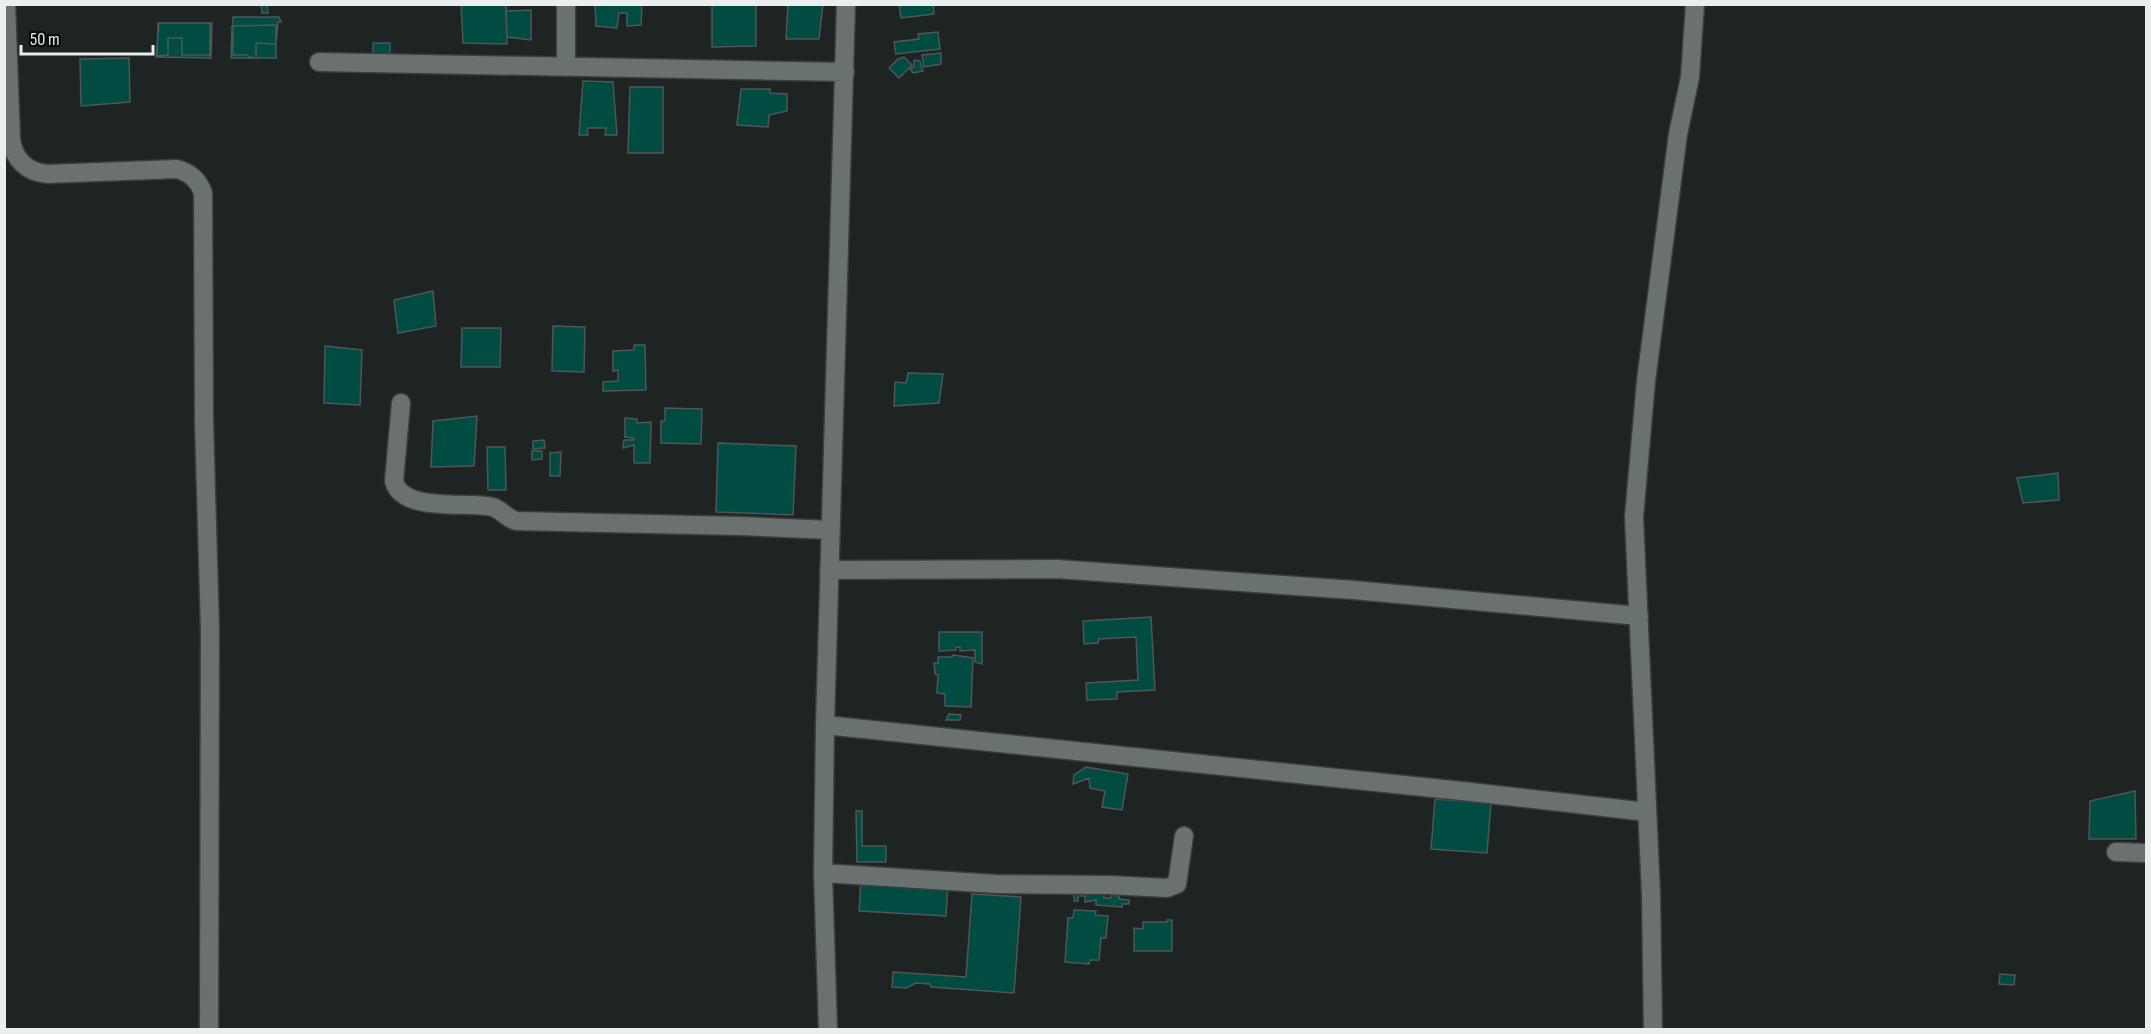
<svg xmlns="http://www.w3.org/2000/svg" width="2151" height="1034" viewBox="0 0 2151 1034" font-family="'Sofia Sans Condensed',sans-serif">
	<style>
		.building { fill: #004c42; stroke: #4f5755; stroke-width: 1.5 }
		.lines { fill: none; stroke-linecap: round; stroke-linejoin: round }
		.street-casing { stroke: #393e3e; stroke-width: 21 }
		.street { stroke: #6a7270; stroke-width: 18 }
	</style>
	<rect width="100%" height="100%" fill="#1d2422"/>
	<!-- building -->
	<path class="building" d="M261,4H267L268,13H262Z
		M461,4H506L507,44L463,43Z
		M595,4H642L641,25L627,26V13H619L617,28L596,26Z
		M712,4H756V46L712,47Z
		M788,4H823L819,39H786Z
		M899,4H933L934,14L901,18Z
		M531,10V40L507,37L506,11Z
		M233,17H279L281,22H278L276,44L256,43V58L249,57L247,55H233Z
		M158,23H210V55H182V38H168V55L157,56Z
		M159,23H212L211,58L156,57Z
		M276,25V58H231L232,26Z
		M938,32L940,49L896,54L894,42L919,39L918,34Z
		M373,43H390V54H373Z
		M941,53V64L924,67L922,55Z
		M904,57L912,65L899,78L889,68L898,59Z
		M129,58L130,102L81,106L80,59Z
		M914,60L920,61L923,71L913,73L910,69L914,67Z
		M583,81L613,82L617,135H605L606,128H587L588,135H579Z
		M630,87H663V153H628Z
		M741,89H770V93L787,94V111L769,115L768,127L737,125Z
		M433,291L436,326L398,333L394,300Z
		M553,326L585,327L584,372L552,371Z
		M462,328H501L500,367H461Z
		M634,345H645L646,390L603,391V382L618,381V370L613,371V351L634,350Z
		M325,346L362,350L360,405L324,403Z
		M908,373L943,374L939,403L894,406L895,382L906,383Z
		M665,408L702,409L701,444L661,443V421H665Z
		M477,416L474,466L431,467L433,421Z
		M625,418L637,419V423L651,422L650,463H634V445L623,448L624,440H634V438L625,437Z
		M544,440L545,448L533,449V441Z
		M718,443L796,446L793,515L716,512Z
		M487,447H505L506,490H488Z
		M532,451H542V459L532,460Z
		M561,452L560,476H550V453Z
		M2058,473L2059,500L2023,503L2017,478Z
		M1151,617L1155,690L1117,692V699L1087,700L1086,683L1138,680L1136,637L1099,639L1098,643L1084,644L1083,621Z
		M939,632H982V664L975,662V650L960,651V647H956V650L939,651Z
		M953,655L973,658L971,707L945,706V694L937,693L938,675L935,674L934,663H938V657H952Z
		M949,714L961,715L960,720H946Z
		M1086,767L1128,774L1122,810L1102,807L1105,791L1090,788L1089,778L1073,784L1074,775Z
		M2135,791L2136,839H2089L2090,801Z
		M1435,799L1473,802V800L1491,803L1487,853L1431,849Z
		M856,811H862V846H886V862H857Z
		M861,879L948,883L946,916L859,911Z
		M1074,892L1104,893V898H1111V895L1119,896V899L1129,900V904H1122V907L1096,905V900L1085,902V896H1078V901H1074Z
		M972,894L1021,897L1014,993L931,987L930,984L916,983L906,988L892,987L893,972L966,977Z
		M1074,910L1096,911L1095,915L1108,916L1106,938H1101L1099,960H1090L1089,964L1065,962L1068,918H1073Z
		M1167,920H1172V951H1134V928L1143,929V922H1167Z
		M2000,974L2015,975L2014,985L1999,984Z"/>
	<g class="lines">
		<!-- street casing -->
		<g class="street-casing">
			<path id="street" d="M6,4L11,139C14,160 27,172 47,174L177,169C190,173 198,179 203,193L204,422L210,629L209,1030
				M319,62L845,72
				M566,67V4
				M401,403L394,481C402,513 467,501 492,507C501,509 506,518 516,521L740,526L830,530
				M829,570L1057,569L1353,590L1639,616
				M825,725L1462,791L1647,812
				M2116,852L2146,853
				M823,873L996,884L1109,885L1167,888L1177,884L1184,836
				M828,1030L823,873L825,725L846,4
				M1653,1030L1651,895L1634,517L1646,381L1678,134L1690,77L1695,4"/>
		</g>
		<!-- street -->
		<use href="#street" class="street"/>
	</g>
	<!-- border -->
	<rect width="2151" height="1034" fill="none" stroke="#eaeeed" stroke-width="12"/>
	<!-- scale -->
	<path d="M21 45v9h132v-9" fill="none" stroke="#eaeeed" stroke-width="3"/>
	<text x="30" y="45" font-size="18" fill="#eaeeed" stroke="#090c0c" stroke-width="4.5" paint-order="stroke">50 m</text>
</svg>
